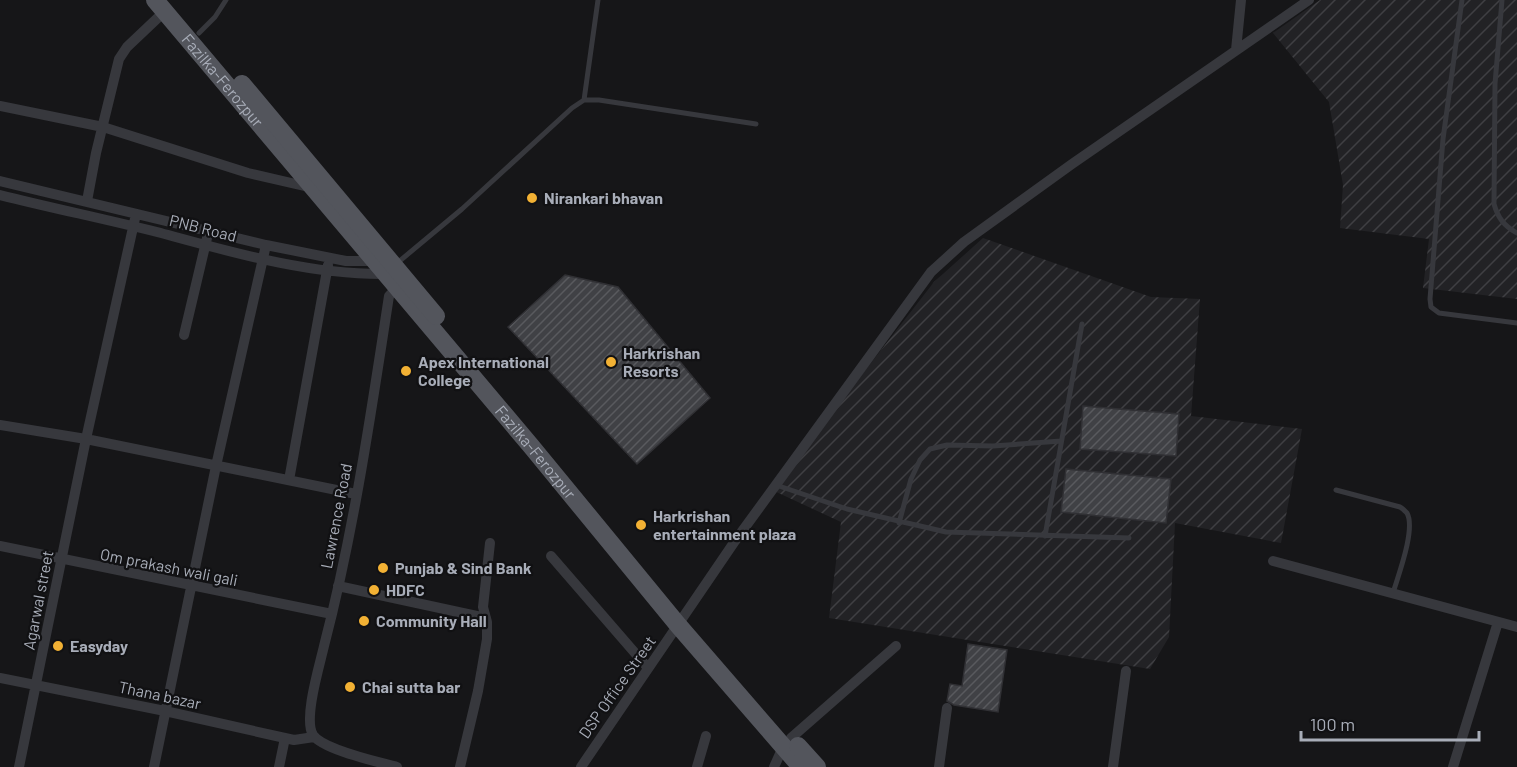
<svg xmlns="http://www.w3.org/2000/svg" width="1517" height="767" viewBox="0 0 1517 767" font-family="Barlow,sans-serif">
	<style>
		.industrial { fill: url(#industrial-furrows) }
		.building { fill: url(#building-hatch); stroke: #303034; stroke-width: 1.5 }
		.lines { fill: none; stroke-linecap: round; stroke-linejoin: round }
		.lane { stroke: #37383d; stroke-width: 5 }
		.street { stroke: #37383d; stroke-width: 10 }
		.primary { stroke: #53555c; stroke-width: 18 }
		.poi-dot { fill: #f2b134; stroke: #111113; stroke-width: 2 }
		.labels { text-anchor: middle; stroke-width: 4.5; stroke-linejoin: round; paint-order: stroke }
		.street-label { font-size: 16px; fill: #a8adb8; stroke: #111113 }
		.poi-label { font-size: 16px; font-weight: bold; fill: #a8adb8; stroke: #111113; text-anchor: start }
	</style>
	<defs>
		<pattern id="industrial-furrows" width="10" height="10" patternUnits="userSpaceOnUse" patternTransform="scale(1.5)"><rect width="10" height="10" fill="#222225"/><path d="M-1 1l2-2M0 10L10 0M9 11l2-2" fill="none" stroke="#3f3f43"/></pattern>
		<pattern id="building-hatch" width="6" height="6" patternUnits="userSpaceOnUse" patternTransform="scale(1.5)"><rect width="6" height="6" fill="#404145"/><path d="M-1 1l2-2M0 6l6-6M5 7l2-2" fill="none" stroke="#595a5e"/></pattern>
	</defs>
	<rect width="100%" height="100%" fill="#161618"/>
	<!-- industrial -->
	<path class="industrial" d="M1320,0H1517V299L1423,288L1429,239L1340,228L1343,185L1329,102L1273,33Z
		M983,238L1151,297L1200,299L1191,416L1302,429L1281,543L1175,523L1169,637L1150,669L829,618L841,522L772,490L934,282Z"/>
	<!-- building -->
	<path class="building" d="M565,275L618,287L710,398L637,464L508,327Z
		M1083,406L1179,414L1176,456L1080,449Z
		M1066,469L1171,479L1166,523L1061,512Z
		M968,644L1007,650L998,712L954,705L947,701L950,684L962,686Z"/>
	<g class="lines">
		<!-- lane -->
		<path class="lane" d="M1462,0L1443,139L1430,299L1431,307L1439,313L1517,323
			M1502,0L1495,84L1494,204C1498,218 1504,226 1517,233
			M199,33L215,17L226,0
			M584,100L598,0
			M396,264L462,209L572,108L584,100H599L756,124
			M776,485L847,509L946,532L1129,538
			M1336,490L1400,507C1402,508 1406,512 1407,513C1416,529 1398,576 1393,593
			M899,523L911,479L920,460L930,449L947,445L993,446L1061,441
			M1045,536L1082,324"/>
		<!-- street -->
		<path class="street" d="M1236,50L1241,0
			M0,106L103,127L248,173L313,188
			M0,181L266,245L346,261H377
			M0,195C52,208 105,219 157,232C231,252 309,275 386,274
			M87,201L96,153L119,59L127,47L165,11
			M184,335L207,238
			M0,425L86,439L356,494
			M289,480L328,265
			M0,546L332,614
			M551,556L648,668
			M1273,561L1517,627
			M338,586L486,618
			M0,678L165,711L285,738L294,740L314,737
			M791,738L896,646
			M19,767L86,439L136,214
			M154,767L216,466L266,245
			M279,767L285,738
			M397,767C379,762 323,750 313,735C303,719 320,664 324,646C354,531 371,413 389,296L400,285
			M460,767L478,691L487,639V622L483,607L490,543
			M581,767L735,541L931,272L964,242L1072,164L1309,0
			M697,767L706,736
			M774,767L783,747
			M939,767L947,708
			M1113,767L1126,671
			M1453,767L1498,622"/>
		<!-- primary -->
		<g class="primary">
			<path id="s1" d="M155,0L531,446L678,625L801,767"/>
			<path d="M242,84L436,316"/>
			<path d="M798,746L817,767"/>
		</g>
	</g>
	<!-- markers -->
	<g class="poi-dot">
		<circle cx="532" cy="198" r="6"/>
		<circle cx="611" cy="362" r="6"/>
		<circle cx="406" cy="371" r="6"/>
		<circle cx="641" cy="525" r="6"/>
		<circle cx="383" cy="568" r="6"/>
		<circle cx="374" cy="590" r="6"/>
		<circle cx="364" cy="621" r="6"/>
		<circle cx="58" cy="646" r="6"/>
		<circle cx="350" cy="687" r="6"/>
	</g>
	<g class="labels">
		<!-- street labels -->
		<g class="street-label">
			<text dy="6" stroke="none"><textPath href="#s1" startOffset="105">Fazilka-Ferozpur</textPath></text>
			<text transform="translate(203 228) rotate(14)" y="6">PNB Road</text>
			<text dy="6" stroke="none"><textPath href="#s1" startOffset="591">Fazilka-Ferozpur</textPath></text>
			<text transform="translate(336 516) rotate(-79)" y="6">Lawrence Road</text>
			<text transform="translate(169 567) rotate(11)" y="6">Om prakash wali gali</text>
			<text transform="translate(38 600) rotate(-79)" y="6">Agarwal street</text>
			<text transform="translate(617 687) rotate(-55)" y="6">DSP Office Street</text>
			<text transform="translate(160 695) rotate(12)" y="6">Thana bazar</text>
		</g>
		<!-- poi labels -->
		<g class="poi-label">
			<text x="544" y="204">Nirankari bhavan</text>
			<text x="623" y="359">Harkrishan<tspan x="623" dy="18">Resorts</tspan></text>
			<text x="418" y="368">Apex International<tspan x="418" dy="18">College</tspan></text>
			<text x="653" y="522">Harkrishan<tspan x="653" dy="18">entertainment plaza</tspan></text>
			<text x="395" y="574">Punjab &amp; Sind Bank</text>
			<text x="386" y="596">HDFC</text>
			<text x="376" y="627">Community Hall</text>
			<text x="70" y="652">Easyday</text>
			<text x="362" y="693">Chai sutta bar</text>
		</g>
	</g>
	<!-- scale -->
	<path d="M1301 731v9h178v-9" fill="none" stroke="#a8adb8" stroke-width="3"/>
	<text x="1310" y="731" font-size="18" fill="#a8adb8" stroke="#111113" stroke-width="4.5" paint-order="stroke">100 m</text>
</svg>
